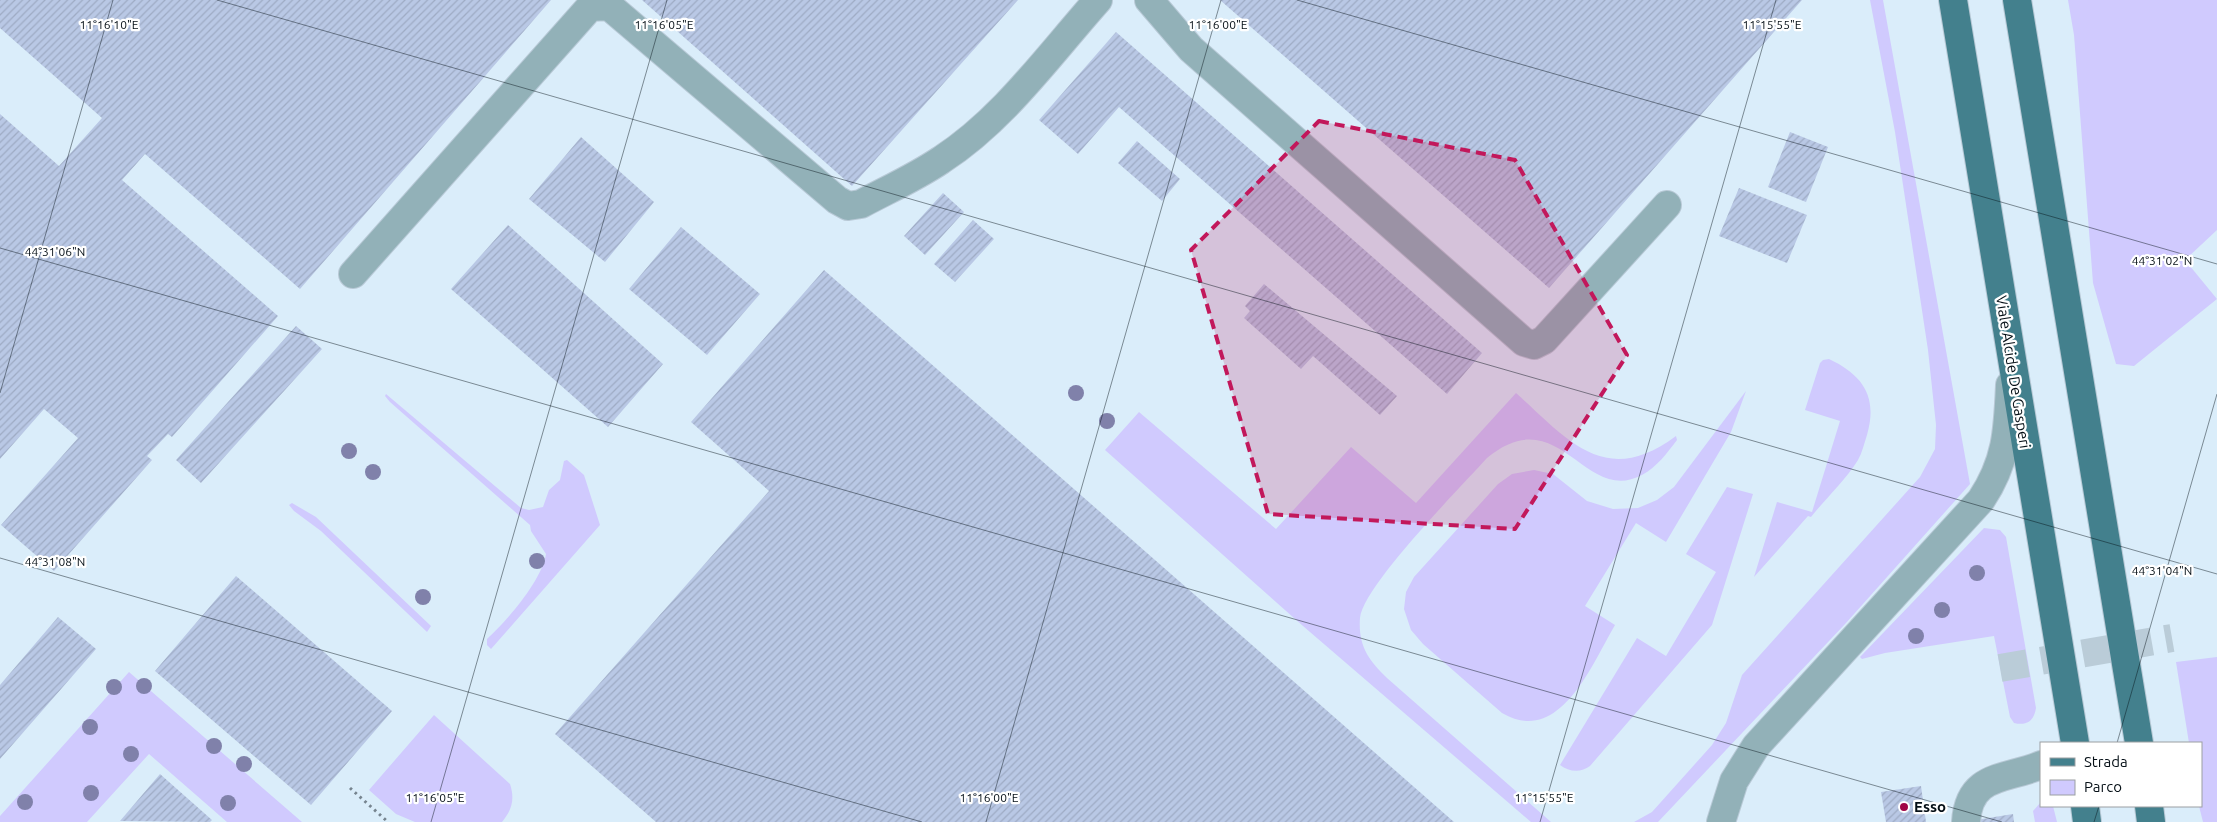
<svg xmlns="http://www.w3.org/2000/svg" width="2217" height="822" viewBox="0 0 2217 822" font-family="Ubuntu,sans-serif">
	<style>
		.green { fill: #d0cafe }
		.building { fill: url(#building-hatch) }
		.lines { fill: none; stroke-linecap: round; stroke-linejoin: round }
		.minor-tunnel { stroke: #baccd8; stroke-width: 28; stroke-dasharray: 28 14; stroke-linecap: butt }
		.minor-casing { stroke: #b8c9d6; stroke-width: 30 }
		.major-casing { stroke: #b8c9d6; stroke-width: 30 }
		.path { stroke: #76848f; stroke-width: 3; stroke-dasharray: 2.5 4; stroke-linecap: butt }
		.minor { stroke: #92b1b8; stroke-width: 28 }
		.major { stroke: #43808d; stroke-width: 28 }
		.tree { fill: #8081aa }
		.marked { fill: #c2185b; fill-opacity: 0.2; stroke: #c2185b; stroke-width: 4; stroke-dasharray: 10 6; stroke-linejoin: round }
		.ticks { fill: none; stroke: #050f16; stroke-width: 1; stroke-opacity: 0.45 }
		.poi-dot { fill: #a00445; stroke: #fff; stroke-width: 2 }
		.labels { text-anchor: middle; stroke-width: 4.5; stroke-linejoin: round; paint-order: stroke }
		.street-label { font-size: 15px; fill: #050f16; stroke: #fff }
		.poi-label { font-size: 15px; font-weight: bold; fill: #050f16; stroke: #fff; text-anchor: start }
		.ticks-label { font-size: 12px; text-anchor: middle; fill: #050f16; stroke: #fff; stroke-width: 4.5; stroke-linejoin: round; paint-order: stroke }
	</style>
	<defs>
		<pattern id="building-hatch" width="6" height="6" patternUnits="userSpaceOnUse" patternTransform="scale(1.25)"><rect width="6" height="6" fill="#b9c8e5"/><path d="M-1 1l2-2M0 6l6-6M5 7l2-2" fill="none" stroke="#9eabc4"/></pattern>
	</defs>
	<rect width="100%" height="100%" fill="#daedfa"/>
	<!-- green -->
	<path class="green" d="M1870,0H1883L1970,484L1846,623L1658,822H1634L1652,812L1712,745L1726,723L1742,675L1920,477L1935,449L1936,425L1928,350L1895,132Z
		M2068,0H2217V230L2185,260L2217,299L2134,366L2116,364L2093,283L2074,35Z
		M1829,359C1863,375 1878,397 1867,435C1864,444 1862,453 1858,460C1845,481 1826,498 1811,517L1808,516L1754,577L1777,502L1812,512L1840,421L1805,410L1820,363L1823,360Z
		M1746,391L1731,432L1666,542L1636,523L1585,606L1615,625C1592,664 1560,747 1502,713L1423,644L1411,630L1404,609L1406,592L1414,577L1498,484L1512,474L1534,470L1553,474L1587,501L1613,509L1638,508L1657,500L1674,487Z
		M1516,393C1568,440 1605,489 1676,436L1677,440C1667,453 1657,467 1642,475C1584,506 1559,398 1487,458C1461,487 1363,586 1360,618C1358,645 1368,660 1387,678L1551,822H1531L1303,626L1105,450L1139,412L1276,529L1351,447L1416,503Z
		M386,394L521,508L529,510L543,507L549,490L560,480L564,461L567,460L584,475L600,525L491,649L487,645V639C507,621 542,580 546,554L531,531L530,525L390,402L385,396Z
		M1727,487L1753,494L1712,625L1590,766C1581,773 1569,772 1560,765L1637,638L1666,656L1716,572L1686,554Z
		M292,503L316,517L431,626L427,632L321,531L294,511L289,505Z
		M1984,528L2000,530L2006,537L2036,708C2034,721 2027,726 2014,723L2010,717L1994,636L1885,653L1862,659L1860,657Z
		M2217,657V822H2203L2199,806L2201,743H2189L2176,662Z
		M129,672L302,822H227L149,754L87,822H0V816Z
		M434,715L510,784C515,799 512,810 502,822H415L396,814L369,790Z
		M2041,802V806H2053L2057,822H2035L2033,811Z"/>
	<!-- building -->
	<path class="building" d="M0,0H551L300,289L145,154L122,180L278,316L172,437L168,434L147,456L152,460L54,571L1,525L78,438L44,409L0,459V114L59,166L102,118L0,28Z
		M642,0H1018L852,186Z
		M1220,0H1802L1549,288Z
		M1116,32L1482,353L1447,394L1119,107L1078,154L1039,120Z
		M1790,132L1828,147L1806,202L1768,187Z
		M581,137L654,202L605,262L529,199Z
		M1137,141L1180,179L1162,201L1118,163Z
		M1739,188L1807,215L1787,263L1719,236Z
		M943,193L964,212L925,255L904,236Z
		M973,220L994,239L955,282L934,264Z
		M508,225L663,364L608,427L451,289Z
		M681,227L760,294L707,355L629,289Z
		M824,270L1454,822H656L555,734L769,491L691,422Z
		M1264,284L1397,396L1380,415L1313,356L1301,369L1244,318L1250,311L1245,306Z
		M296,326L322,349L201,483L176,460Z
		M236,576L392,711L311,805L155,671Z
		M58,617L96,649L0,759V685Z
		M160,774L212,820L210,822L120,821Z
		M1921,786L1926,822H1886L1881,792Z
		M2013,814L2014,822H1970V821Z"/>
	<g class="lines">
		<!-- minor-tunnel -->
		<path class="minor-tunnel" d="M2000,668L2172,638"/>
		<!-- minor casing -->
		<g class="minor-casing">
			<path id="minor" d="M1149,0L1191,49L1524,342L1534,345L1544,340L1667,205
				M353,274L590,7L609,6L837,200L848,206L861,204C887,190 916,177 941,160C1003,120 1049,55 1098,0
				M1721,822L1734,781L1756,746L1981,500C2007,461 2008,430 2010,385
				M1966,822C1969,773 2006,780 2041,765"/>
		</g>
		<!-- major casing -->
		<g class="major-casing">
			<path id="major" d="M1953,0L2075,743
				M2017,0L2139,743
				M2085,806L2087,822
				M2149,806L2151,822"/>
		</g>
		<!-- path -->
		<path class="path" d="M350,788L388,822"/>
		<!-- minor -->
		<use href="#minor" class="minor"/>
		<!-- major -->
		<use href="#major" class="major"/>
	</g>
	<!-- trees -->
	<g class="tree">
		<circle cx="1076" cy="393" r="8"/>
		<circle cx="1107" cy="421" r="8"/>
		<circle cx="349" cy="451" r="8"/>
		<circle cx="373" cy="472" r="8"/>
		<circle cx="537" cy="561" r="8"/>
		<circle cx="1977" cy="573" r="8"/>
		<circle cx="423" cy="597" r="8"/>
		<circle cx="1942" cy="610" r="8"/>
		<circle cx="1916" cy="636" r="8"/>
		<circle cx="144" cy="686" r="8"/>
		<circle cx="114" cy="687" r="8"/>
		<circle cx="90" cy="727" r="8"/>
		<circle cx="214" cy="746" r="8"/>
		<circle cx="131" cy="754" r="8"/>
		<circle cx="244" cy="764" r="8"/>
		<circle cx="91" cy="793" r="8"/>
		<circle cx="25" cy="802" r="8"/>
		<circle cx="228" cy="803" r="8"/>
	</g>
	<!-- marked area -->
	<path class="marked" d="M1319,121L1515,160L1627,355L1515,529L1268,514L1191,250Z"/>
	<!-- ticks -->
	<path class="ticks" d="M217,0L2217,574M1297,0L2217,264M0,248L2002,822M0,393L113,0M0,558L922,822M2117,743L2217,394M431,822L667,0M986,822L1221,0M1540,822L1776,0M2094,822L2099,806"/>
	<!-- markers -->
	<circle class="poi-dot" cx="1904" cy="807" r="5"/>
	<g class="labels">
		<!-- street labels -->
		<g class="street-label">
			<text transform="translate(2013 372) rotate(81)" y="5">Viale Alcide De Gasperi</text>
		</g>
		<!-- poi labels -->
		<g class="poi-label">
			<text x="1914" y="812">Esso</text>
		</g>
	</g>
	<g class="ticks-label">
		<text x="109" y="29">11°16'10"E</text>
		<text x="664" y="29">11°16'05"E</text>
		<text x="1218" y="29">11°16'00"E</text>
		<text x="1772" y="29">11°15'55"E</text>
		<text x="55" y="256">44°31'06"N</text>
		<text x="2162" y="265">44°31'02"N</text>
		<text x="55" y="566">44°31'08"N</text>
		<text x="2162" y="575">44°31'04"N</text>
		<text x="435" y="802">11°16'05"E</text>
		<text x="989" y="802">11°16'00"E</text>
		<text x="1544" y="802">11°15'55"E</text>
	</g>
	<!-- legend -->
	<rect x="2040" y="742" width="162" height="65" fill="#ffffff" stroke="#9b9fa2"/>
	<rect x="2050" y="758" width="25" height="8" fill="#43808d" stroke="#9b9fa2"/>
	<text x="2084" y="767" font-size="15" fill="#050f16">Strada</text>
	<rect x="2050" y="780" width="25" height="15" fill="#d0cafe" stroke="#9b9fa2"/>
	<text x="2084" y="792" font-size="15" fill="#050f16">Parco</text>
</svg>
